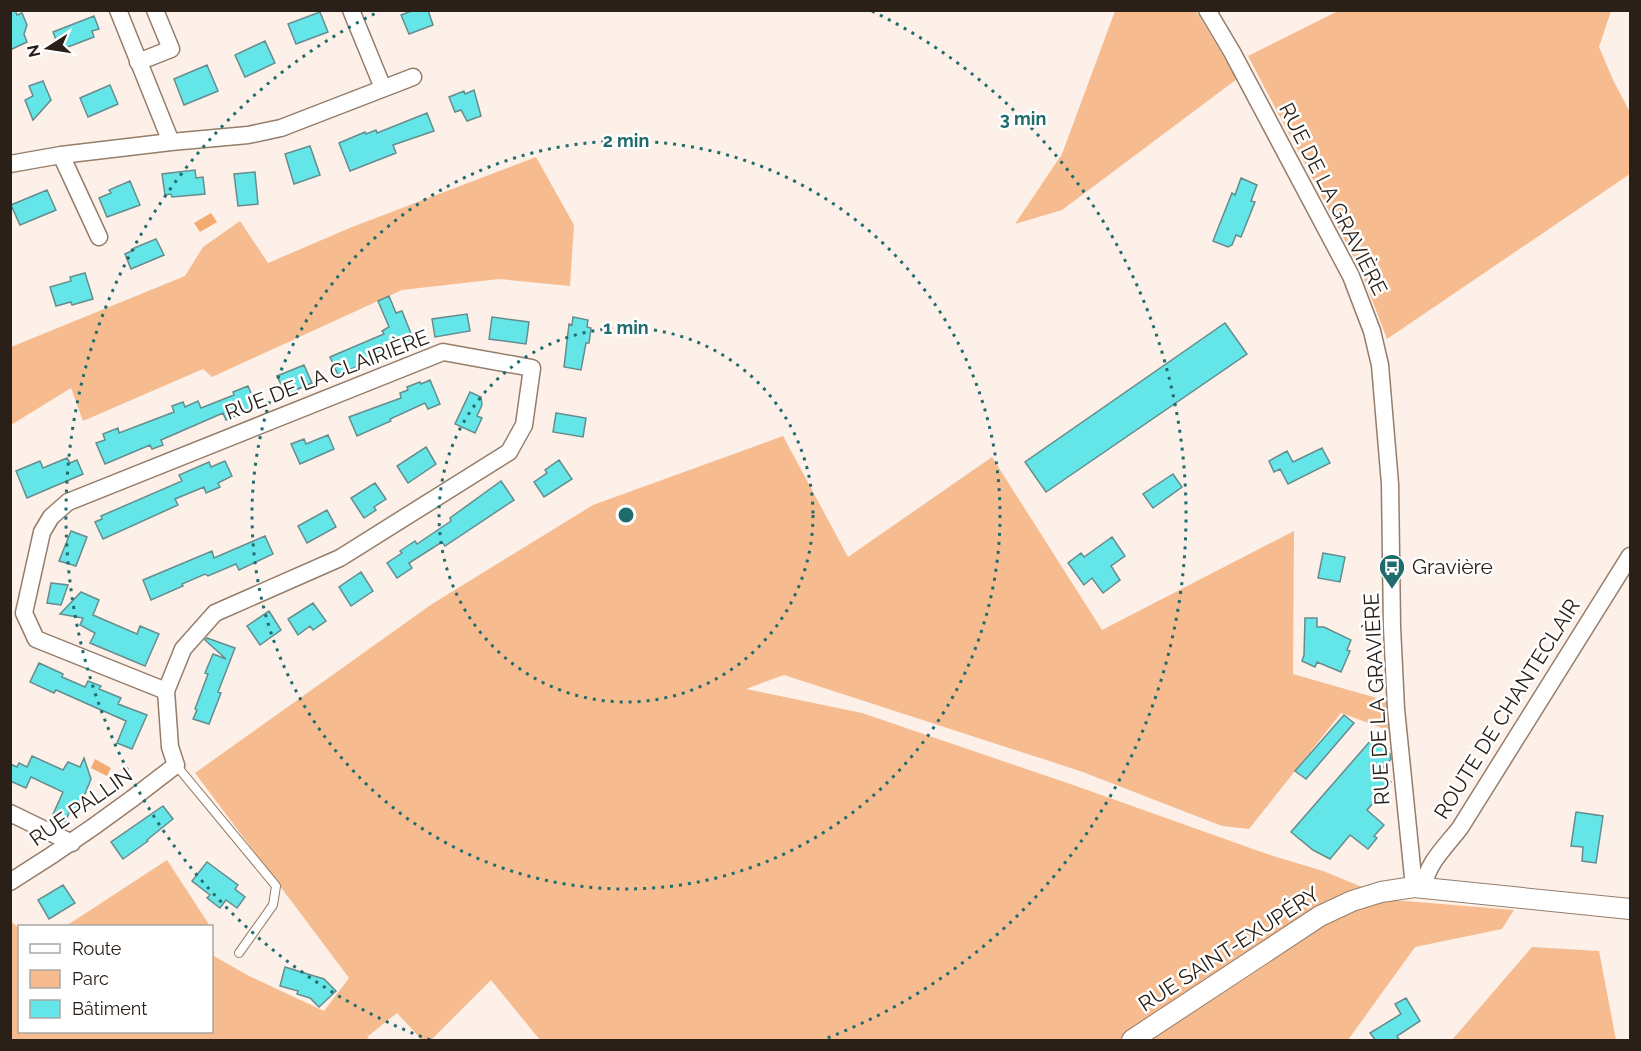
<svg xmlns="http://www.w3.org/2000/svg" width="1641" height="1051" viewBox="0 0 1641 1051" font-family="Raleway,sans-serif">
	<style>
		.green { fill: #f6bc90 }
		.water { fill: #f4ab71 }
		.building { fill: #64e5e7; stroke: #668c8d; stroke-width: 1.5 }
		.lines { fill: none; stroke-linecap: round; stroke-linejoin: round }
		.service-casing { stroke: #967d69; stroke-width: 10 }
		.minor-casing { stroke: #967d69; stroke-width: 19 }
		.tertiary-casing { stroke: #967d69; stroke-width: 22 }
		.service { stroke: #fff; stroke-width: 8 }
		.minor { stroke: #fff; stroke-width: 16 }
		.tertiary { stroke: #fff; stroke-width: 20 }
		.ring { fill: none; stroke: #206c6d; stroke-width: 3; stroke-dasharray: 3 6 }
		.labels { text-anchor: middle; stroke-width: 5; stroke-linejoin: round; paint-order: stroke }
		.street-label { font-size: 21px; fill: #2a2018; stroke: #fff }
		.poi-label { font-size: 21px; fill: #2a2018; stroke: #fff; text-anchor: start }
		.centre { fill: #206c6d; stroke: #fff; stroke-width: 3 }
		.ring-label { font-size: 18px; text-anchor: middle; font-weight: bold; fill: #206c6d; stroke: #fff; stroke-width: 5; stroke-linejoin: round; paint-order: stroke }
	</style>
	<rect width="100%" height="100%" fill="#fcf0e8"/>
	<!-- green -->
	<path class="green" d="M1115,11H1196L1237,79L1062,210L1015,224L1062,154Z
		M1338,11H1611L1599,47L1614,82L1630,112V174L1387,339L1361,271L1248,56Z
		M536,157L574,225L570,286L499,279L402,290L212,377L203,369L83,421L71,388L11,425V347L185,276L203,247L240,221L268,263L352,227Z
		M783,436L848,557L992,457L1102,630L1294,531L1293,674L1387,701L1390,731L1341,713L1249,829L1222,826L1080,771L784,675L746,689L862,713L1076,786L1267,854L1323,871L1394,900L1514,910L1502,929L1415,947L1348,1040H540L491,980L431,1040H422L397,1013L367,1037L370,1040H11L10,921L19,928L20,1032H212V955L249,976L324,1011L349,978L195,773L432,604L593,505Z
		M167,860L210,926H66Z
		M1532,947L1599,951L1616,1040H1452Z"/>
	<!-- water -->
	<path class="water" d="M211,213L217,222L200,232L194,223Z
		M95,759L111,768L107,776L91,768Z"/>
	<!-- building -->
	<path class="building" d="M10,10H15L17,15L22,13L27,25L24,34L27,42L10,50Z
		M414,10H428L433,25L409,34L401,15Z
		M320,12L328,32L296,44L288,24Z
		M94,16L99,29L92,31L94,37L60,50L53,32Z
		M265,41L275,63L245,77L235,55Z
		M207,65L218,91L184,105L174,79Z
		M43,81L51,100L33,120L25,100L33,96L29,86Z
		M110,85L118,104L88,117L80,98Z
		M474,90L481,116L467,121L461,110L455,112L449,97L464,91L465,94Z
		M427,113L434,131L393,145L396,153L350,171L339,143L365,132L366,134L376,130L377,133Z
		M310,146L320,175L294,184L285,154Z
		M195,170L196,178L203,177L205,194L172,197L171,194L165,195L162,174Z
		M255,172L258,204L238,206L234,174Z
		M1241,178L1257,185L1251,201L1255,202L1241,237L1236,235L1232,245L1228,247L1213,241L1232,193L1235,195Z
		M130,181L140,205L107,217L99,198L111,193L109,190Z
		M47,190L56,210L20,225L11,205Z
		M156,239L164,255L131,269L125,254L134,250V248Z
		M85,273L93,299L72,305L71,302L56,306L50,287L71,281L70,277Z
		M389,296L396,313L402,311L414,341L338,375L330,357L384,334L382,331L389,327L378,301Z
		M467,314L470,331L435,337L432,319Z
		M492,317L529,322L526,344L489,339Z
		M573,317L588,320L587,327L591,328L589,343H586L581,370L564,367L569,324L572,325Z
		M1225,323L1247,354L1046,492L1025,462Z
		M304,365L312,383L298,389L299,392L287,397L277,376Z
		M430,380L440,404L428,409L425,403L390,419L391,421L357,436L349,417L401,398L400,393L408,390L407,387L420,382L421,384Z
		M248,386L257,407L226,420L223,413L161,440L163,445L152,449L150,445L105,464L96,443L105,440L103,434L118,428L119,433L174,412L172,406L183,402L185,407L198,401L201,408L234,395L233,392Z
		M470,392L481,397L482,405L477,416L482,418L475,433L455,424Z
		M556,413L586,418L583,437L553,432Z
		M328,435L334,449L300,464L291,444L304,439L306,444Z
		M426,447L436,464L408,483L397,466Z
		M1322,448L1330,463L1288,484L1280,469L1274,472L1269,461L1287,451L1293,462Z
		M67,458L70,463L77,460L83,474L27,498L16,471L40,461L43,468Z
		M559,460L572,479L544,497L534,482L547,473L545,470Z
		M225,461L232,476L218,483L220,487L206,493L204,487L175,499L178,505L103,539L95,522L102,519L101,516L182,481L179,475L209,462L211,467Z
		M1173,474L1182,487L1153,508L1143,494Z
		M501,481L514,500L445,546L442,542L409,563L412,568L397,578L387,563L402,553L400,551L415,541L417,544L451,521L450,518Z
		M375,483L386,499L374,507L376,510L364,518L351,498Z
		M327,510L336,527L307,543L298,526Z
		M71,531L87,537L76,566L59,561Z
		M265,536L273,554L239,570L236,564L208,576L205,574L182,584L183,586L151,600L143,580L212,551L214,558Z
		M1112,537L1125,556L1111,566L1120,580L1103,593L1092,578L1084,585L1068,563L1081,553L1084,557Z
		M1323,553L1345,557L1340,582L1318,578Z
		M361,572L373,591L351,606L339,587Z
		M51,583L68,585L61,605L47,603Z
		M81,592L99,600L93,615L137,634L140,626L159,634L145,666L90,643L95,633L80,625L83,618L60,614Z
		M313,603L326,621L313,630L310,626L298,635L288,619Z
		M269,611L281,630L260,645L247,626Z
		M1305,618H1317V627H1324L1351,640L1347,650L1350,651L1341,672L1317,662L1315,667L1302,661L1304,655Z
		M207,638L235,648L218,692L221,693L209,724L193,719L197,710L195,709L208,674L205,673L213,654L226,659L205,640Z
		M39,663L63,674L62,677L85,687L88,681L101,686L99,689L121,698L118,704L147,715L132,749L117,743L126,721L56,690L54,693L30,682Z
		M1344,715L1354,723L1306,779L1295,771Z
		M1372,739L1390,754L1391,759L1380,771L1391,782L1367,810L1384,825L1374,836L1377,838L1368,849L1350,835L1330,859L1313,850L1291,832Z
		M32,756L63,770L68,762L80,767L84,758L91,779L79,809H77L75,813L70,811L63,827L50,821L63,792L31,777L26,788L10,781V764L17,767L19,763L27,767Z
		M163,806L173,819L147,840L148,841L123,859L111,842Z
		M1576,812L1603,816L1596,863L1582,861L1583,847L1571,846Z
		M207,862L238,885L235,889L245,897L237,908L226,900L220,908L207,898L210,895L192,881Z
		M63,885L75,903L49,919L38,900Z
		M285,967L324,979L336,991L319,1007L310,998L297,994L298,991L280,986Z
		M1406,998L1420,1021L1397,1036L1400,1041H1376L1370,1033L1401,1014L1395,1004Z"/>
	<g class="lines">
		<!-- service casing -->
		<g class="service-casing">
			<path id="service" d="M176,765L276,886L273,905L239,953"/>
		</g>
		<!-- minor casing -->
		<g class="minor-casing">
			<path id="minor" d="M118,10L171,142
				M351,10L383,88
				M1207,10L1232,52L1351,276L1372,331L1380,365L1390,484L1392,627L1396,709L1414,887
				M138,62L171,49L155,10
				M61,155L99,237
				M10,164L61,155L171,142L248,135L281,128L413,77
				M10,813L72,843
				M10,882C68,846 123,807 176,765L170,747L166,691L36,639L24,613L42,532L51,517L68,502L443,352L532,368L524,425L509,452L340,558L215,613L183,649L166,691
				M1424,887C1426,864 1447,845 1460,828L1630,556"/>
		</g>
		<!-- tertiary casing -->
		<g class="tertiary-casing">
			<path id="tertiary" d="M1132,1040L1320,916L1352,901L1381,892L1414,887L1630,909"/>
		</g>
		<!-- service -->
		<use href="#service" class="service"/>
		<!-- minor -->
		<use href="#minor" class="minor"/>
		<!-- tertiary -->
		<use href="#tertiary" class="tertiary"/>
	</g>
	<!-- distance rings -->
	<g class="ring">
		<circle cx="626" cy="515" r="187"/>
		<circle cx="626" cy="515" r="374"/>
		<path d="M430 1040A561 561 0 0 1 380 11M872 11A561 561 0 0 1 822 1040"/>
	</g>
	<!-- icons -->
	<defs>
		<g id="bus-pin" transform="scale(1.35)"><path d="M0 17L-7.5 6A9.5 9.5 0 1 1 7.5 6Z" fill="#206c6d" stroke="#fff"/><path d="M-5-6H5V4H4V6H2V4H-2V6H-4V4H-5ZM-3.5-4V0h7V-4ZM-3.5 1.2v1.5H-2V1.2ZM2 1.2v1.5H3.5V1.2Z" fill="#fff"/></g>
	</defs>
	<g fill-rule="evenodd">
		<use href="#bus-pin" x="1392" y="567"/>
	</g>
	<g class="labels">
		<!-- street labels -->
		<g class="street-label">
			<text transform="translate(1333 199) rotate(63)" y="7">RUE DE LA GRAVIÈRE</text>
			<text transform="translate(327 375) rotate(-21)" y="7">RUE DE LA CLAIRIÈRE</text>
			<text transform="translate(1377 699) rotate(-93)" y="7">RUE DE LA GRAVIÈRE</text>
			<text transform="translate(1507 709) rotate(-58)" y="7">ROUTE DE CHANTECLAIR</text>
			<text transform="translate(81 807) rotate(-35)" y="7">RUE PALLIN</text>
			<text transform="translate(1229 949) rotate(-33)" y="7">RUE SAINT-EXUPÉRY</text>
		</g>
		<!-- poi labels -->
		<g class="poi-label">
			<text x="1412" y="574">Gravière</text>
		</g>
	</g>
	<circle cx="626" cy="515" r="9" class="centre"/>
	<g class="ring-label">
		<text x="1023" y="125">3 min</text>
		<text x="626" y="147">2 min</text>
		<text x="626" y="334">1 min</text>
	</g>
	<!-- border -->
	<rect width="1641" height="1051" fill="none" stroke="#2a2018" stroke-width="24"/>
	<!-- legend -->
	<rect x="18" y="925" width="195" height="108" fill="#ffffff" stroke="#aaa6a3" stroke-width="1.5"/>
	<rect x="30" y="944" width="30" height="9" fill="#ffffff" stroke="#aaa6a3" stroke-width="1.5"/>
	<text x="72" y="955" font-size="18" fill="#2a2018">Route</text>
	<rect x="30" y="970" width="30" height="18" fill="#f6bc90" stroke="#aaa6a3" stroke-width="1.5"/>
	<text x="72" y="985" font-size="18" fill="#2a2018">Parc</text>
	<rect x="30" y="1000" width="30" height="18" fill="#64e5e7" stroke="#aaa6a3" stroke-width="1.5"/>
	<text x="72" y="1015" font-size="18" fill="#2a2018">Bâtiment</text>
	<!-- north arrow -->
	<g transform="translate(48 48) rotate(258)" stroke="#ffffff" stroke-width="4.5" paint-order="stroke">
	<path d="M0-4.5L10 22L0 15L-10 22Z" fill="#2a2018"/>
	<text y="-9" font-size="16" font-weight="bold" text-anchor="middle" fill="#2a2018">N</text>
	</g>
</svg>
